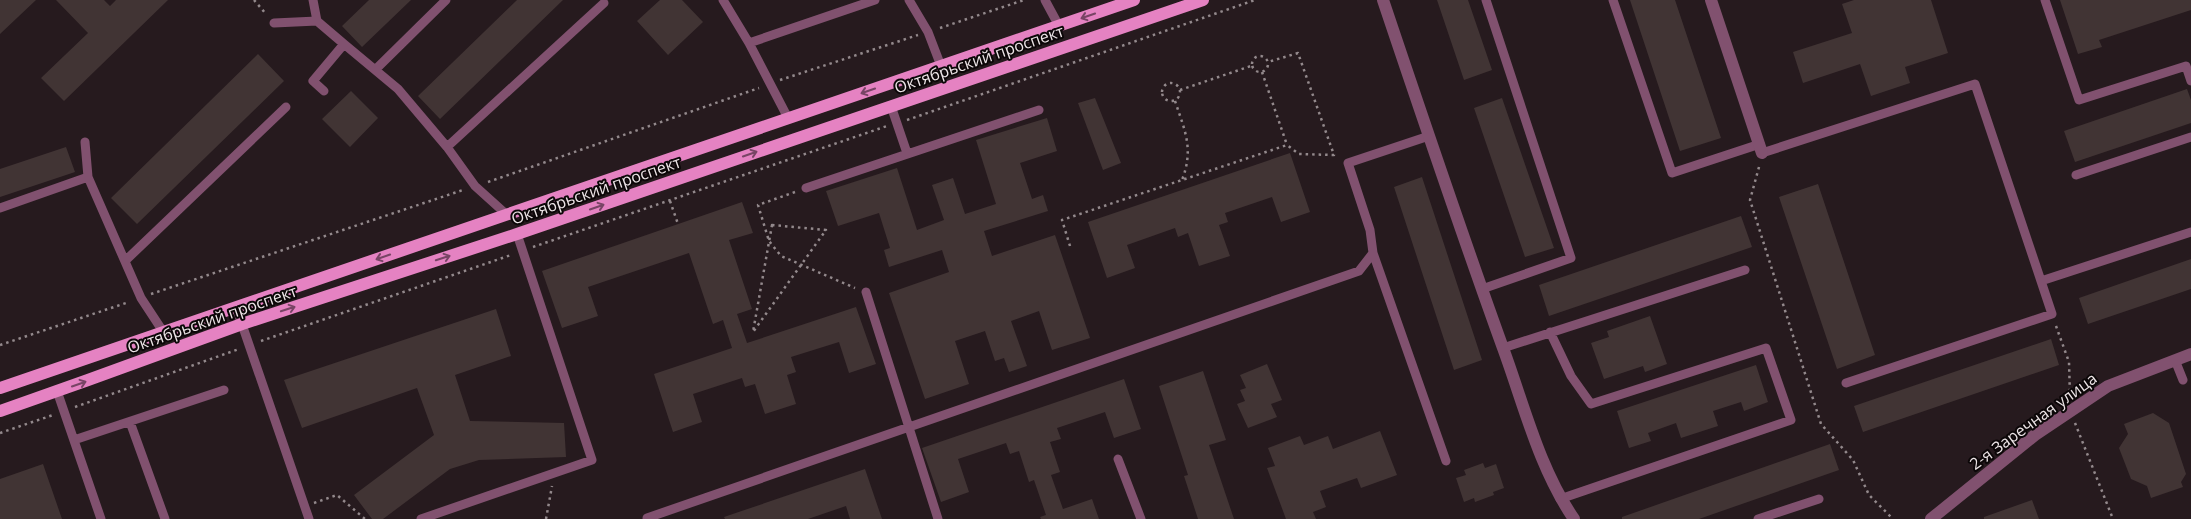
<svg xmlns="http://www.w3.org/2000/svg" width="2191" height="519" viewBox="0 0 2191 519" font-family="'Open Sans',sans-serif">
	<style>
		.building { fill: #413434 }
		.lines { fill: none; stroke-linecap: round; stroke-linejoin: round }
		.path { stroke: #93898c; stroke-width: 2.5; stroke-dasharray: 2.5 4; stroke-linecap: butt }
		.service { stroke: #81516f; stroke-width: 9 }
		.minor { stroke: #81516f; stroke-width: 12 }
		.primary { stroke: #e582c2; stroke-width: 12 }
		.oneway { stroke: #784465 }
		.labels { text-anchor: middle; stroke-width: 4; stroke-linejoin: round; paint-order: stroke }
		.street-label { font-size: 16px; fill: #ede5e7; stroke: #0c0708 }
	</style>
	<rect width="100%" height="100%" fill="#261a1e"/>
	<!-- building -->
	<path class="building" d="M0,0H36L0,34Z
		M56,0H104L110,6L116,0H168L64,101L41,78L88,33Z
		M369,0H411L362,47L342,26Z
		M517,0H563L440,119L418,96Z
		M660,0H682L703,22L668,55L637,21Z
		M1437,0H1468L1492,70L1464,80Z
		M1630,0H1675L1721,138L1680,151Z
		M1854,0H1931L1948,53L1905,67L1910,83L1871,96L1860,64L1803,83L1793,52L1852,33L1842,4Z
		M2060,0H2191V10L2099,40L2102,47L2078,54Z
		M258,54L284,81L137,224L111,198Z
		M2187,89L2191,100V123L2075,162L2064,131Z
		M351,91L378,118L350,147L322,119Z
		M1095,98L1121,163L1103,170L1078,103Z
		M1502,98L1554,248L1525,257L1474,108Z
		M1047,118L1057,151L1020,163L1032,199L1043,195L1048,211L984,231L992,256L1055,235L1090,338L1052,350L1039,311L1011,321L1027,366L1009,372L1004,358L995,361L985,331L955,341L969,384L925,399L889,293L949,272L942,250L889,267L884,250L890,248L879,213L838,226L826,191L897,168L917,230L944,220L932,185L953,178L965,214L996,204L976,140Z
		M66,147L75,172L0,197V169Z
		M1290,153L1310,212L1281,222L1272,197L1225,213L1228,222L1219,225L1230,256L1199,266L1188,233L1178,237L1175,228L1127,245L1135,268L1107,278L1088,222Z
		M1422,177L1482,360L1454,370L1394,187Z
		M1818,184L1875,355L1837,369L1779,197Z
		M742,202L753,233L729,240L752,309L737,314L747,343L856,307L876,364L849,373L839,342L791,357L796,372L787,375L796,404L765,414L755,384L745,387L742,378L693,394L702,422L673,432L654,374L732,348L723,320L713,324L689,253L588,287L598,316L562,328L542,271Z
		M1741,216L1752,247L1549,316L1539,285Z
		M2191,259V289L2088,324L2079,298Z
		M496,309L511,356L455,375L470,421L564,423L566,457L479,460L450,469L383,519H372L354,495L434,435L417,388L302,428L284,380Z
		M1650,316L1667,364L1645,372L1643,366L1604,379L1591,343L1609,337L1607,331Z
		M2051,339L2059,365L1863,432L1854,406Z
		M1267,364L1282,400L1271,404L1277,417L1248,428L1237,404L1245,401L1240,390L1246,388L1240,375Z
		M1756,365L1768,402L1744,411L1741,402L1713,411L1718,426L1681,438L1676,423L1648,433L1651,441L1629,448L1617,411Z
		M1203,371L1226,440L1209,445L1234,519H1198L1184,476L1188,475L1159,386Z
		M1124,379L1141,429L1114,438L1105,412L1057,428L1061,439L1050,442L1060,472L1051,475L1063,509L1092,499L1099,519H1041L1040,517L1046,515L1034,480L1029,482L1019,451L1010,454L1006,443L958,459L969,492L941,502L922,448Z
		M2153,413L2169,423L2186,474L2181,482L2183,487L2151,498L2147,486L2131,479L2119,448L2128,434L2124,424Z
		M1380,431L1397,475L1361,488L1357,478L1320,491L1326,507L1313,512L1316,519H1286L1267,468L1275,466L1268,448L1300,436L1304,445L1328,436L1333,449Z
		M1830,444L1839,470L1699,519H1622V517Z
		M1483,463L1485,468L1496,464L1504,488L1493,492L1494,495L1475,502L1474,498L1464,502L1456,478L1466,475L1464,470Z
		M43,464L62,519H0V479Z
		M865,469L882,519H850L846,506L808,519H725L724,517Z
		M2032,500L2039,519H1984V517Z"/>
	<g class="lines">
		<!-- path -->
		<path class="path" d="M254,0L266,14
			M940,28L1024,0
			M1252 64a8 8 0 1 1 16 0a8 8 0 1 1-16 0Z
			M1262,72L1287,145
			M780,80L918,35
			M1162 92a9 9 0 1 1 18 0a9 9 0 1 1-18 0Z
			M1180,90L1251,66
			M1175,101C1185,131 1194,149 1182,180
			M907,120L1255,0
			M1759,167L1750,200L1821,424L1853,460L1869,495L1893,519
			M488,182L759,88
			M795,192L758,205L769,241L781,256L855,288
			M670,201L678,224
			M772,225L826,230L753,332Z
			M1070,246L1062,220L1287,145L1299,154L1334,155L1298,53L1268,62
			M533,247L887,126
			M151,294L463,190
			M2056,326L2069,362L2070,396
			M261,341L511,255
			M0,345L129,302
			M75,407L239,349
			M2075,423L2113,519
			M0,433L53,415
			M314,503L337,495L365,519
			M546,519L552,486"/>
		<!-- service -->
		<path class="service" d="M313,0L317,21
			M723,0L749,43L788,118
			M909,0L928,32L941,66
			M1045,0L1059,26
			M1613,0L1672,173L1760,144
			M2045,0L2079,100L2186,66L2191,81
			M274,23L317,21L344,44
			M749,43L875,0
			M376,69L446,0
			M324,91L313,81L344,44L398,89L447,147L475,186L506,214
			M891,106L907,153
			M85,142L88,177L141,298L164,333
			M447,147L604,3
			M1762,153L1975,84L2041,281
			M2076,175L2191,137
			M806,188L1039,110
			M0,208L88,177
			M1373,253L1446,461
			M125,261L286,107
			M1482,289L1571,258L1486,0
			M866,292L938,519
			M236,307L309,519
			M1550,332L1571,376L1591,404L1766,348L1791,420L1560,499
			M1503,348L1745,270
			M2175,360L2183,380
			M1846,383L2052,314L2041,281L2191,232
			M57,391L101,519
			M130,422L165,519
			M74,440L224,390
			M1118,459L1141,519
			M421,519L592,460L517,234
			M648,519L647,518L1359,271L1373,253L1370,230L1348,163L1429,136
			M1758,519L1819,499"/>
		<!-- minor -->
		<path class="minor" d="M1383,0C1422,116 1461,232 1503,348C1524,405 1539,468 1574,519
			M1711,0L1762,153
			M1931,519L2035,435L2108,386L2191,354"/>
		<!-- primary -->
		<path class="primary" d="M0,388L1134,0
			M0,411L88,380L242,324L517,234L1203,0"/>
	</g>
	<!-- one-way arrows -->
	<defs><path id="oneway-shaft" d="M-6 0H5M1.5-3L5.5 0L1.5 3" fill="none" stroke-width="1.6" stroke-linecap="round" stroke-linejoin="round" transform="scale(1.25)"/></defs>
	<g class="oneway">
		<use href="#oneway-shaft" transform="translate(1088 16) rotate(161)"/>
		<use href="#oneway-shaft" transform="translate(868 91) rotate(161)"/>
		<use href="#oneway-shaft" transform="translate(750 154) rotate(-19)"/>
		<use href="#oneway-shaft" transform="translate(597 207) rotate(-19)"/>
		<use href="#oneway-shaft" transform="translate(383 257) rotate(161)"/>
		<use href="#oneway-shaft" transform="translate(443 258) rotate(-18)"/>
		<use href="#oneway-shaft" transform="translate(288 309) rotate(-18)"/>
		<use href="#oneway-shaft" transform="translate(79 384) rotate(-19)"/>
	</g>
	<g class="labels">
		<!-- street labels -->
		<g class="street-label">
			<text transform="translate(979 59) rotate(-19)" y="6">Октябрьский проспект</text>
			<text transform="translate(596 190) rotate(-19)" y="6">Октябрьский проспект</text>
			<text transform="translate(212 319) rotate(-19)" y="6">Октябрьский проспект</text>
			<text transform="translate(2033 421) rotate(-36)" y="6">2-я Заречная улица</text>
		</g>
	</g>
</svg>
